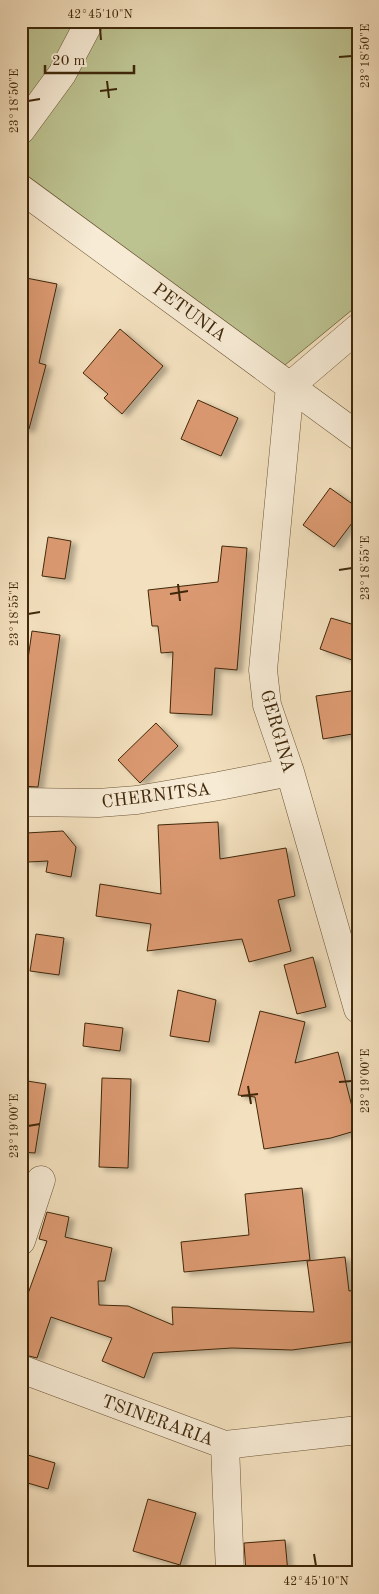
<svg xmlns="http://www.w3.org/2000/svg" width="379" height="1594" viewBox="0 0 379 1594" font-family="'Old Standard TT',serif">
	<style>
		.green { fill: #bcc290; stroke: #7e754d }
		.building { fill: #db9971; stroke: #40280a; filter: url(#shadow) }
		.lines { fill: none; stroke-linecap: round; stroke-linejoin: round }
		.minor-casing { stroke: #6d5637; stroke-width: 29 }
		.minor { stroke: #f7ebd5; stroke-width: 28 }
		.ticks { fill: none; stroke: #40280a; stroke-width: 2 }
		.labels { text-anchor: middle; stroke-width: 4; stroke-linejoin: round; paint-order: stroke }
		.street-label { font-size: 18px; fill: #40280a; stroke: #f7ebd5 }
		.neatline { fill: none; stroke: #40280a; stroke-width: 2 }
		.ticks-label { font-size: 12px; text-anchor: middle; fill: #40280a }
	</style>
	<defs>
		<filter id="shadow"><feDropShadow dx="5.5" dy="3" stdDeviation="2.5" flood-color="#0004"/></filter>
	</defs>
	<rect width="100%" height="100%" fill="#f3e0be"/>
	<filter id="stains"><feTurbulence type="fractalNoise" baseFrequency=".004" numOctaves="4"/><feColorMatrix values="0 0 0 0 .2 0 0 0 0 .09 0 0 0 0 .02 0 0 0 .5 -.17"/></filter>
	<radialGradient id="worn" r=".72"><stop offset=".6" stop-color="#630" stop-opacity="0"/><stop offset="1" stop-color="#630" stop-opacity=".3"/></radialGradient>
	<!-- green -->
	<path class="green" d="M21,21H358V305L285,365L21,171Z"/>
	<!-- building -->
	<path class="building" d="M21,277L57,284L39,363L46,365L29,429L21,428Z
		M120,329L163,366L122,414L104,398L108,394L83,373Z
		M198,400L238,418L221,456L181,439Z
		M330,488L358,508V515L334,547L303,525Z
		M48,537L71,541L65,579L42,576Z
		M222,546L247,548L237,670L215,668L212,715L170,713L173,652L161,653L158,626H152L148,590L218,582Z
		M331,618L358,626V662L320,649Z
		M32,631L60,635L38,787L21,786V707Z
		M358,690V733L323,739L316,696Z
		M156,723L178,746L140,783L118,760Z
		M218,822L220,859L286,848L295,896L278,900L291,951L249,962L242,939L147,951L151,924L96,916L100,884L161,894L158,825Z
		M63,831L76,847L71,877L46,872L48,861L28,862L26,833Z
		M36,934L64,938L59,975L30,971Z
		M313,957L326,1007L297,1014L284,965Z
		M178,990L216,1000L209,1042L170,1036Z
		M260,1011L305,1022L295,1063L338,1052L358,1130L331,1138L264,1149L255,1097L238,1095Z
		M85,1023L123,1028L120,1051L83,1046Z
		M102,1078L131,1079L128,1168L99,1167Z
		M21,1080L46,1084L35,1153L21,1152Z
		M302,1188L310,1260L184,1272L181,1242L249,1235L245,1194Z
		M47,1212L69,1217L65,1237L112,1248L105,1281H98L99,1305L128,1306L173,1325L172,1307L314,1312L307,1261L345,1257L349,1291L358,1290V1341L292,1350L232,1348L153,1353L144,1378L102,1361L112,1338L51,1317L37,1358L21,1354V1313L47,1241L39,1239Z
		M21,1453L55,1463L48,1489L21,1481Z
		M148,1499L196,1513L180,1565L133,1551Z
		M285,1540L288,1573H246L244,1543Z"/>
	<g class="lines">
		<!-- minor casing -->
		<g class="minor-casing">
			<path id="minor" d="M21,130L62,74L90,21
				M21,189L358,436
				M358,328L290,386L263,670L267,705L290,772L358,1009
				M21,802L98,803L137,800L219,786L290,772
				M21,1241L41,1180
				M21,1369L225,1445L358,1430
				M225,1445L230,1573"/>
		</g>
		<!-- minor -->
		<use href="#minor" class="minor"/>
	</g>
	<!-- ticks -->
	<path class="ticks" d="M100,28L101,40M339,57L352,56M107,81L109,98M100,91L117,89M28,101L40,99M339,570L352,568M178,584L180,601M170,594L188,591M28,614L40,612M339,1082L352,1081M248,1086L251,1104M241,1096L258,1094M28,1126L40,1124M314,1554L316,1566"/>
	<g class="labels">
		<!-- street labels -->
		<g class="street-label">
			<text transform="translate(190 312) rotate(36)" y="6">PETUNIA</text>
			<text transform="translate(278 731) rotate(74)" y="6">GERGINA</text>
			<text transform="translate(156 795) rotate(-7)" y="6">CHERNITSA</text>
			<text transform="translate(158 1420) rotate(20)" y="6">TSINERARIA</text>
		</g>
	</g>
	<!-- margin -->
	<rect width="379" height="1594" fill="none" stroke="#f3e0be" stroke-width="55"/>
	<!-- scale -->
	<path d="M45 65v8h89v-8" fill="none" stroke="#40280a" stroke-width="2.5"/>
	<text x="52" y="65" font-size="15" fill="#40280a" stroke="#f7ebd5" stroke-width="4" paint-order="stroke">20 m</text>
	<rect x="28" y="28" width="324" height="1538" class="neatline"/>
	<g class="ticks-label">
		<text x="100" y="18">42°45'10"N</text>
		<text transform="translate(365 56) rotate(-90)" y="4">23°18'50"E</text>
		<text transform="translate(14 101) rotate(-90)" y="4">23°18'50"E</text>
		<text transform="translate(365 568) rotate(-90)" y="4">23°18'55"E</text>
		<text transform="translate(14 614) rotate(-90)" y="4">23°18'55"E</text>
		<text transform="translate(365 1081) rotate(-90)" y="4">23°19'00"E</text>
		<text transform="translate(14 1126) rotate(-90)" y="4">23°19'00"E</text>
		<text x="316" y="1585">42°45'10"N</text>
	</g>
	<rect width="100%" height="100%" filter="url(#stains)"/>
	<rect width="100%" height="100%" fill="url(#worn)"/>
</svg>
